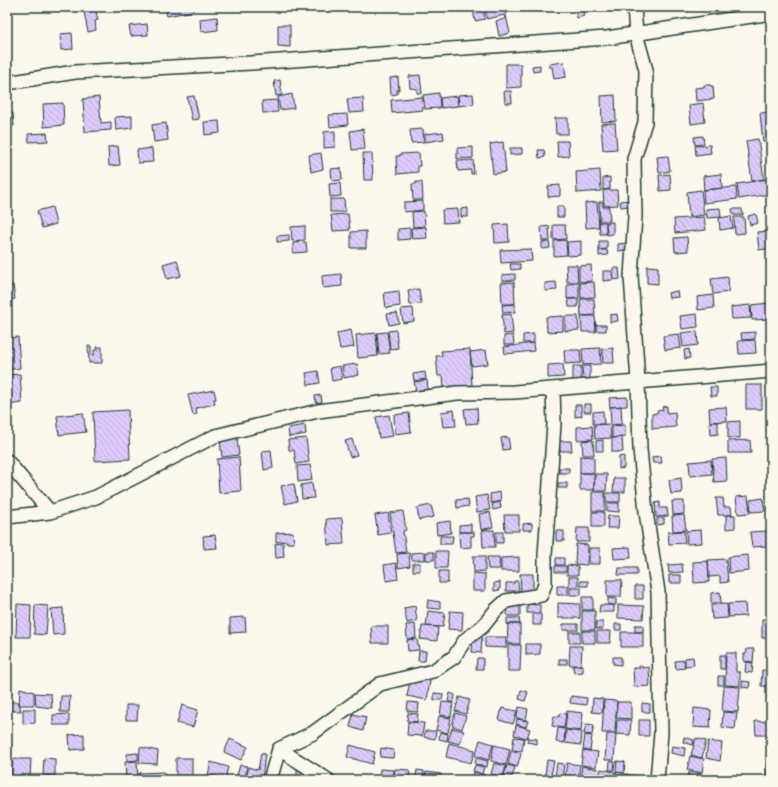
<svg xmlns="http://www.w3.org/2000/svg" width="778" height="787" viewBox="0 0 778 787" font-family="Mali,sans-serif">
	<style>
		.building { fill: url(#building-back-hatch); stroke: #1f3d34 }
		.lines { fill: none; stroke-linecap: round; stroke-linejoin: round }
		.street-casing { stroke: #1f3d34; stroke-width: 16 }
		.street { stroke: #fbf7ec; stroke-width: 13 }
	</style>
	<defs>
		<pattern id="building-back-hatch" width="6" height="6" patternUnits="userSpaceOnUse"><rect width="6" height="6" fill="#decafb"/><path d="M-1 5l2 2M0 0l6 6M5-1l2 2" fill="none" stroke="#beaed8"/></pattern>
	</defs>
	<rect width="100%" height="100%" fill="#fbf7ec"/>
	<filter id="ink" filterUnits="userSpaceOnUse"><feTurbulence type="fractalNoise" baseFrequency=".025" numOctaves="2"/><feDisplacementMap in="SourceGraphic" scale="8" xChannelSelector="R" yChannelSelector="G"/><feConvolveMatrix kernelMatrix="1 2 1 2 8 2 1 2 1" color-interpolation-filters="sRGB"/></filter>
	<g filter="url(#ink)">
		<!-- building -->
		<path class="building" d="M83,7H95L98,20L95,21L96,30L88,32Z
			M165,7H193V11L167,16Z
			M483,7L485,19L475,21L473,9Z
			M488,7H504L510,33L499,36L496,21L505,19L504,15L487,19L485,8Z
			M574,7H582L584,16L577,18Z
			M217,17L218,30L201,32L200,19Z
			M147,24L148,35L131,36L129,26Z
			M278,25H290V47L278,46Z
			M72,33L73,49L61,50L60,34Z
			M564,62L566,77L554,79L552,67H549V64Z
			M506,64H521V87L506,88Z
			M540,65V71L533,72L532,66Z
			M420,75L422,93H417V89L410,88L409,76Z
			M398,77L399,90H397V94L391,95L390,78Z
			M280,80L282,95L276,96L274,81Z
			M704,85H710L711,86H713L714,99L696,101L695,88L704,87Z
			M504,91H511L512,103H505Z
			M439,93L440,108L425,109L423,95Z
			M292,94L294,108L280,110L278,97Z
			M473,94L474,104L459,106L458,95Z
			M615,95L616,121L602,122L601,96Z
			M194,96L199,119L192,120L187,97Z
			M457,96L458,106L441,108L440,98Z
			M99,97L101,123L111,122V130L85,132L83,99Z
			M422,97L423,110L392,113L391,100Z
			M363,98L364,112L349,113L347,99Z
			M277,100L278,112L263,113L262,101Z
			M63,103L64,125L44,127L43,104Z
			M703,103L705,122L691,124L689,105Z
			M771,112V141L763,142L760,113Z
			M7,113H13L14,126H7Z
			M347,114L348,125L330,127L329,115Z
			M132,116V128L116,130L115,117Z
			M555,118H568V134H556Z
			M219,121L220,133L205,135L204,122Z
			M166,123L168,140L154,142L152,125Z
			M615,123L617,149L603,150L601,124Z
			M363,129L365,149L352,150L350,131Z
			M423,129L424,142L411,143L410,130Z
			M335,131V147L324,148V132Z
			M443,132L444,139L425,142V134Z
			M47,133L48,141L29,142L28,134Z
			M703,136L704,144L695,145L694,137Z
			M758,139L764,179L752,181L746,141Z
			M557,141H568L569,156L558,157Z
			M503,142L506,172L493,174L490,144Z
			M710,145L711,153L696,155L695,146Z
			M118,146L120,165L109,166L108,147Z
			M473,147V158L457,159V148Z
			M152,148L153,162L138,163L137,150Z
			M510,148H522V154L510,155Z
			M538,150H544L545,157L539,158Z
			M321,153L323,169L311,172L309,155Z
			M363,153H372L373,180H364Z
			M419,153L420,166H418V172L397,174L396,156H400V154Z
			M668,156L670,171L659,173L657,157Z
			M473,160L474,174H471V170L458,171L457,161Z
			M341,168L342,180L332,181L331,169Z
			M600,170L601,191L577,193L576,172Z
			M670,174L671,190L660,191L659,175Z
			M721,174L722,188L704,190L703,176Z
			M610,177V189L603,190V178Z
			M768,179L770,194L739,199L737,184Z
			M416,182H422L423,200H413L412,184H416Z
			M340,183L341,196L330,197L329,184Z
			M560,185V196L548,197V186Z
			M736,187L737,199L704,203L703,190Z
			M603,190H617L618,205L604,206Z
			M701,190L704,215L689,217L687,192Z
			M330,199H344L345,212H330Z
			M629,200V206L621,207L620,201Z
			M423,201V210L404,212V202Z
			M597,202L599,227L586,228L585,203Z
			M599,202H603V207H609L610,221H600Z
			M557,206H564V217H557Z
			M52,207L56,224L42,228L37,211Z
			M468,208V217H461V209Z
			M720,208L721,217L707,218L706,209Z
			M458,209L459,222L443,223L442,210Z
			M732,209H742L743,215H733Z
			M424,211L425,226L413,227L412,212Z
			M348,214L350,230L333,231L331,215Z
			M756,214L758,223L750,225L748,216Z
			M731,216L733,228L720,230L719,218Z
			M704,217L706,230L675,233L674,219Z
			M734,217H744L745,233L735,234Z
			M599,222H606V234H600Z
			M613,222V234L607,235L606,223Z
			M508,224L509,242L495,243L494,225Z
			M553,225H565L566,239L553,240Z
			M305,226V240L292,241L291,227Z
			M549,226L550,241H542L541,227Z
			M426,227L427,238L412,239L411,228Z
			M410,228V239L398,240V229Z
			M366,231V248H351V232Z
			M771,231V248L759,250L757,232Z
			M289,235V241L277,242V236Z
			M687,237L688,251L675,252L674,238Z
			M566,240L567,255L554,256V241Z
			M581,241V255L568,256L567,242Z
			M599,241H607V249L599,250Z
			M306,242L307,252L293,253V243Z
			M542,242H549L550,248L542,249Z
			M628,243L629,250L618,251V244Z
			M531,249L532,261L501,263L500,250Z
			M599,250H607L608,255L599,256Z
			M177,260L181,276L167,279L163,264Z
			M510,264H520V269L511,270Z
			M566,265H577L578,282H567Z
			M591,265L592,281L579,282V266Z
			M647,266L658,267V284L647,283Z
			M613,268H619L620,279L614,280Z
			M603,271H612L613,280L603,281Z
			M341,274L342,286L323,288L322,276Z
			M515,274V280L502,281V275Z
			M728,277L729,292L713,294L711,279Z
			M514,282L515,304H502L501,283Z
			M556,282L557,290L545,291V283Z
			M594,282L595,297L581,298L580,283Z
			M579,283V298L567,299V284Z
			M13,285L15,299L7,300V286Z
			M419,289L421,304L410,305L408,290Z
			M399,291L400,306L386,308L384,293Z
			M677,291L678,297L669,298L668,293Z
			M713,295L714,308L698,310L697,297Z
			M568,299H578V307H569Z
			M580,299H594L595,315L581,316Z
			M769,303L770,319L752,320L751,305Z
			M515,304V312L503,313L502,305Z
			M750,305L751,318L732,319L731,307Z
			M413,308L414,321L403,323L401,309Z
			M397,313L399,323L389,325L387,314Z
			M511,314L513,333L504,334L502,315Z
			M617,314L618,321L610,322V315Z
			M697,314L698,327L682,329L680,316Z
			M563,316V331L547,332L546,317Z
			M565,316H578L579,330L565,331Z
			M581,316H595L596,332H582Z
			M596,325H606V331H596Z
			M351,330L354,347L340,349L337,333Z
			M396,330L398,348L390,349L388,331Z
			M697,331L698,345L683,347L681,333Z
			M387,332L390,353L379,354L377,333Z
			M755,332V339L742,340L741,333Z
			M376,333L378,356L358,358L356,335Z
			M534,334V343H523V335Z
			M679,334L681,348L665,350L663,336Z
			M513,335L514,345H504V336Z
			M18,337L20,368L7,370V338Z
			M755,340L756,353L739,354L738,341Z
			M533,343L534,351L505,354L504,347Z
			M88,346H91V355H94V350H98L97,347H102V363H89Z
			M600,348L601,364L583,365L582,349Z
			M613,348L614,363H603L602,349Z
			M470,349L472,386L444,388L443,376H438L436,356H442L441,351Z
			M689,349L690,358L685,359L684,350Z
			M486,350L488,364L472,366L470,352Z
			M564,350H580L581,363L565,364Z
			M357,364L359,375L344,378L342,366Z
			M563,364L564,377L548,378V365Z
			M340,366L342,379L332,381L330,368Z
			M573,366H581V381H573Z
			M582,366H590V380L583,381Z
			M318,371L320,383L308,385L306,373Z
			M425,372L426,379L414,381L413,374Z
			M20,374L22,403L7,405V375Z
			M427,380L428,389L416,391L414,382Z
			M746,385H762V409H746Z
			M710,387H717V396H711Z
			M214,390L216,399H214L215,404L196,408L197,414L193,415L188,395Z
			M321,395L322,402L316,403L315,396Z
			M627,397V406L610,407L609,398Z
			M584,404H591V412H584Z
			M575,405H581L582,416L575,417Z
			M621,406L622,424L611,425L610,407Z
			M667,406V413L675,412L676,427L652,429V414L657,413V411L663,410L662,407Z
			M726,407L727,421L710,422L709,408Z
			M477,408L478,423L466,424L464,409Z
			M128,410L130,459L95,461L93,412Z
			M454,410L456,426L443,427L441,412Z
			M603,411L604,424H593V412Z
			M83,413L86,432L59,435L57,416Z
			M409,413L411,432L395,434L394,415Z
			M389,415L393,436L379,438L376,417Z
			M740,421V438H728V422Z
			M710,422H718V434L711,435Z
			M610,424L611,438L595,439L594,425Z
			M305,425L306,434L289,437L288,428Z
			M625,425V437L612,438V426Z
			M592,426L593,439L577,440V427Z
			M508,437L510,449L503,450L501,438Z
			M622,437L623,452H612V438Z
			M237,438L239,455L222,457L220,440Z
			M306,438L309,462L296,464L294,450H289L288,440Z
			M352,439L357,455L350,457L345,441Z
			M593,440L594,455H583L582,441Z
			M603,440V451H596V441Z
			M750,440L751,453H728V441Z
			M559,441H571L572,451H560Z
			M271,450L273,468L264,470L262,451Z
			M580,456L594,457V473H580Z
			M624,456V468L619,469V457Z
			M661,456L662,463H653L652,457Z
			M239,457L241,491L219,493L217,459Z
			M726,458L727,481L714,482L712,459Z
			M711,460L712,474L690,476L689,462Z
			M310,465L312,480L298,482L297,466Z
			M559,468H569V473H559Z
			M580,473H594V490H580Z
			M595,474H607L606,491H594Z
			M614,478H625V492H613Z
			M681,478L682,493L671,494L669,480Z
			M312,483L314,498L302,499L301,485Z
			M558,483H567V488H558Z
			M294,484L297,501L285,504L281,486Z
			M500,492L501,501L491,503L490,494Z
			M592,492H605V511H592Z
			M606,493H620V502H606Z
			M487,495L490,510L477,512L475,497Z
			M748,496L750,513L738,514L736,497Z
			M716,498H723L724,507H731L732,515H718Z
			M763,498L765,511L751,512L750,500Z
			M468,499L469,506L457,508L456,500Z
			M672,501H684V514L673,515Z
			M500,502L501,508L493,510L492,504Z
			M660,502V508H667L668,516L656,517L655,503Z
			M607,503H619V512L607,511Z
			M431,505L434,517L419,520L417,508Z
			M403,511L406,530L403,531L406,552L396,553L390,513Z
			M490,512L493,527L481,530L479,514Z
			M592,512H604V527H592Z
			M388,513L391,533L378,535L375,515Z
			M504,515H519V531H505Z
			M684,515L686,530L673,531L672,516Z
			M726,515H735V528L726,529Z
			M608,516H619L618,528H607Z
			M342,518L344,544L328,545L326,519Z
			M657,518H664V524L657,525Z
			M450,521L451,533L437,535L436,523Z
			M532,523V530H523V524Z
			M471,524V532H459V525Z
			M577,528H589V542H576Z
			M482,530H494L495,547H483Z
			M701,530L702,543L687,544L686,531Z
			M556,531H564V541H556Z
			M684,531L685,543L669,544L668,532Z
			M766,531L767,546L752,547L750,532Z
			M293,532L294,543H287V541L276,542V533Z
			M459,532H474V536H471V547L460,548Z
			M496,532H503V543H496Z
			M215,535L217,548L204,549L203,536Z
			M440,536H453L452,544H440Z
			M283,543L284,557L276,558L275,544Z
			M576,544L588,545L587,565L575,564Z
			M630,547L631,558L614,559L613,548Z
			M589,548H600V564H589Z
			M436,551H448L447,568H436Z
			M425,552V560H412L411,553Z
			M426,552H434V560H426Z
			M409,553L410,566L398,568L397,554Z
			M748,555L749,571L729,573L728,557Z
			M473,556H485V571L474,572Z
			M487,557H499L500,569H488Z
			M519,557V571H501V558Z
			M556,558H564V565H556Z
			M726,559L728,582L720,583V576L709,577L708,560Z
			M708,561L709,582L694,583L693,562Z
			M396,563L398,579L386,581L384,565Z
			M413,563H420V571H413Z
			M682,564L683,572L669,573L668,565Z
			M567,565L578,566V575H567Z
			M555,566H566V572H555Z
			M619,568H637V575H618Z
			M439,571H448V583H439Z
			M473,573L485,574V591H473Z
			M520,574H533V590L521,591Z
			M669,575H681V583H669Z
			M569,577H578V586L569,587Z
			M607,580H622L621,597H607Z
			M514,581H518L519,591H506V583H514Z
			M580,581H588V586H580Z
			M500,582V590L494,591V583Z
			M557,586H568V595H557Z
			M635,586H643V599H635Z
			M570,588H581V595H570Z
			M720,592L721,603H711V593Z
			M582,597H593V610H582Z
			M608,598L616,599V605H608Z
			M428,600L440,602V609L427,608Z
			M558,603L580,604V618H558Z
			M745,603L746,616L729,617L728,604Z
			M17,604L31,605L30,637H16Z
			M527,604L540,605V613H527Z
			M727,604L728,618L712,619L711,605Z
			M35,605L48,606L46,635L34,634Z
			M508,605H520V616H507Z
			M600,605H614V612H599Z
			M618,605L644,606L643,619L618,618Z
			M415,606L417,621L407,623L404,608Z
			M63,608L64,634L53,635L51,609Z
			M428,611L445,613L443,627L426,626Z
			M450,611L463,612L462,630L448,629Z
			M582,611H595V630H582Z
			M533,614H541V625H533Z
			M245,617L246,632L230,633V618Z
			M507,618H519L520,624H507Z
			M762,619H771V638H762Z
			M596,622H603V629H596Z
			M415,624L416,638L407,639L406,625Z
			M508,624H520V644H507Z
			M563,624H578V630H563Z
			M615,624H621V630H615Z
			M635,625H643V632H635Z
			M371,626H388V643H372Z
			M422,626L438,627L437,641L420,639Z
			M582,631H595V643H582Z
			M597,631H611L610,643H597Z
			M569,632H580V643H569Z
			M621,632H643V647H621Z
			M473,636L482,637L481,653L472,652Z
			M485,637H506V648L485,647Z
			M417,639L419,650L408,651L407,640Z
			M526,644H540V654L526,655Z
			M508,645H521L520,671H508Z
			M570,646H582L581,665H569Z
			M747,649H754L753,662L744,661V654H746Z
			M419,651H426L425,661H418Z
			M726,653H736V672H740V686L725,685Z
			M720,655H725V669H720Z
			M613,657H621V665L613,664Z
			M693,657L694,665L685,666V658Z
			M477,658H483V669H476Z
			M559,659H567V664H559Z
			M684,660L685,668L676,669L675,661Z
			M746,662L753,663L752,673L745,672Z
			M583,665V672L574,673L573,666Z
			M642,665V668L649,667L650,686L634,687L633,668H640L639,666Z
			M762,670L771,671V686H761Z
			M718,676H724V685H718Z
			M411,677L430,681L427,700L407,696Z
			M742,681L750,682L749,688L742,687Z
			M724,686L740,687L738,712L722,711Z
			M20,688L34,692V705H19Z
			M521,690L528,692L525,701L519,699Z
			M35,693L51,694L52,708L36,706Z
			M434,693L443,694L442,700H434Z
			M450,693L455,695L454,703L448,701Z
			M61,696H70L69,712H60Z
			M571,696L587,698L586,705L570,703Z
			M459,697L470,700L466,714L455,711Z
			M593,698L603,699L602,713L592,712Z
			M604,700L617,701L615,733H602Z
			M9,702H19L21,711H9Z
			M408,702L419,703L418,712L407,711Z
			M442,702L453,703L451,717L440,715Z
			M617,702H631V719L616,718Z
			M642,703L650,704V712H642Z
			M126,705H138L137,720H126Z
			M182,705L198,710L193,727L177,723Z
			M519,707L528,709L526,720L516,718Z
			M502,708L517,711L513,724L499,720Z
			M694,708L711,710L710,728L693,727Z
			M23,709H35V723L23,724Z
			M567,711L583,713L581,731L565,729Z
			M723,712L737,713L735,729L722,727Z
			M408,713L418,714L417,722L407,721Z
			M455,713L466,716L462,729L452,726Z
			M560,713L566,714L564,728L552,726L554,716L559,717Z
			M69,714V725H53V715Z
			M353,714L366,717L363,731L350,727Z
			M439,716L451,718L448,733L436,730Z
			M517,719L528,721L526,727L516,724Z
			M617,720H631L630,735L616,734Z
			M639,720H649V736H639Z
			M755,721L771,722V735H756Z
			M408,722L424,723L422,736L407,735Z
			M586,724L594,725L592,735L584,734Z
			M516,725L530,729L527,738L514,735Z
			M452,728L464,731L460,744L448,741Z
			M558,728L565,729L564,743L556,742Z
			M566,730L582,732L581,745L565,743Z
			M425,731H436L435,739L424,737Z
			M440,732L448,734L447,741L439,739Z
			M84,734V749L70,750L69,735Z
			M607,734H616L614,760H605Z
			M585,735L592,736L590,751L583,750Z
			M514,737L524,738L522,751L512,750Z
			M684,737L694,740L693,745L683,742Z
			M528,738L537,739V744L527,742Z
			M696,738L706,741L702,758L691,755Z
			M230,739L248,747L241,760L224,752Z
			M480,740L493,744L489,760L475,756Z
			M708,741L722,743L720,761L706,758Z
			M449,743L475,750L471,763L446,757Z
			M350,745L375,752L372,764L347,757Z
			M494,745L510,749L506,765L491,761Z
			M672,746L685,748L684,756L671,753Z
			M140,747L158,751L157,764L139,763Z
			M381,748L394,750L393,758L380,757Z
			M583,750L598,752L596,767L581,765Z
			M511,751L521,754L517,767L508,764Z
			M138,753V760L127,761V754Z
			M261,753L265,754L262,780H247L248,767L258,770Z
			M690,756L704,759L702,773L687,770Z
			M44,758L55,759V776L43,775Z
			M176,758H192V776H176Z
			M476,758L488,761L487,767L475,764Z
			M12,759H31L30,778H12Z
			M547,760L554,761L551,776L545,775Z
			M137,761L138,780H126L125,762Z
			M610,761L615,762L614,770H609Z
			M617,761L625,762L624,773L616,772Z
			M211,762L228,767L225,779L208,775Z
			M768,762H771V780H766Z
			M494,763L506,766L503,777L491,774Z
			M557,763L564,764L562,778L555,777Z
			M567,763L580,765L578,780H571V776L565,775Z
			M240,765L247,766L245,780L236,779Z
			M475,765L484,767L482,774L473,771Z
			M507,765L515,767L512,777L504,775Z
			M582,766L598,769L596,780H580Z
			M297,769L306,775V779H310V780H297Z
			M380,769L394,770L393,780H379Z
			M395,769L410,770L409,780H394Z
			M601,769L615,772L614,780H598Z
			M417,770L424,771L423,780H415Z
			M164,772L165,780H139V773Z
			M426,772L441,774L440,780H424Z
			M474,772L485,775L483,780H472Z
			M616,772L631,775L630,780H615Z
			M689,772L701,774L700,780H687Z
			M632,775L647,778V780H631Z
			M702,775L719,778V780H701Z"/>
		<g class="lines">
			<!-- street casing -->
			<g class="street-casing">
				<path id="street" d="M634,7L636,34L646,70L645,122L634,159L635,216L631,276L638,382L640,449L646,512L658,592L661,733L657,780
					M7,83L75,72L251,63L607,38L771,13
					M7,461L50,512
					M7,517L50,512L96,497L215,436L318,411L457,393L514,392L771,371
					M279,749L328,780
					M270,780L279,749L313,733L380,684L433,671L454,657L465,640L483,626L496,610L506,601L541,595L545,584V555L554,424L553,389"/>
			</g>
			<!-- street -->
			<use href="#street" class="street"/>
		</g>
	</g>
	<!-- margin -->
	<rect width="778" height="787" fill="none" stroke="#fbf7ec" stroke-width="24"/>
	<rect x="12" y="12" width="754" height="763" fill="none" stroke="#1f3d34" stroke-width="1.5" filter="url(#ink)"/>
</svg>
